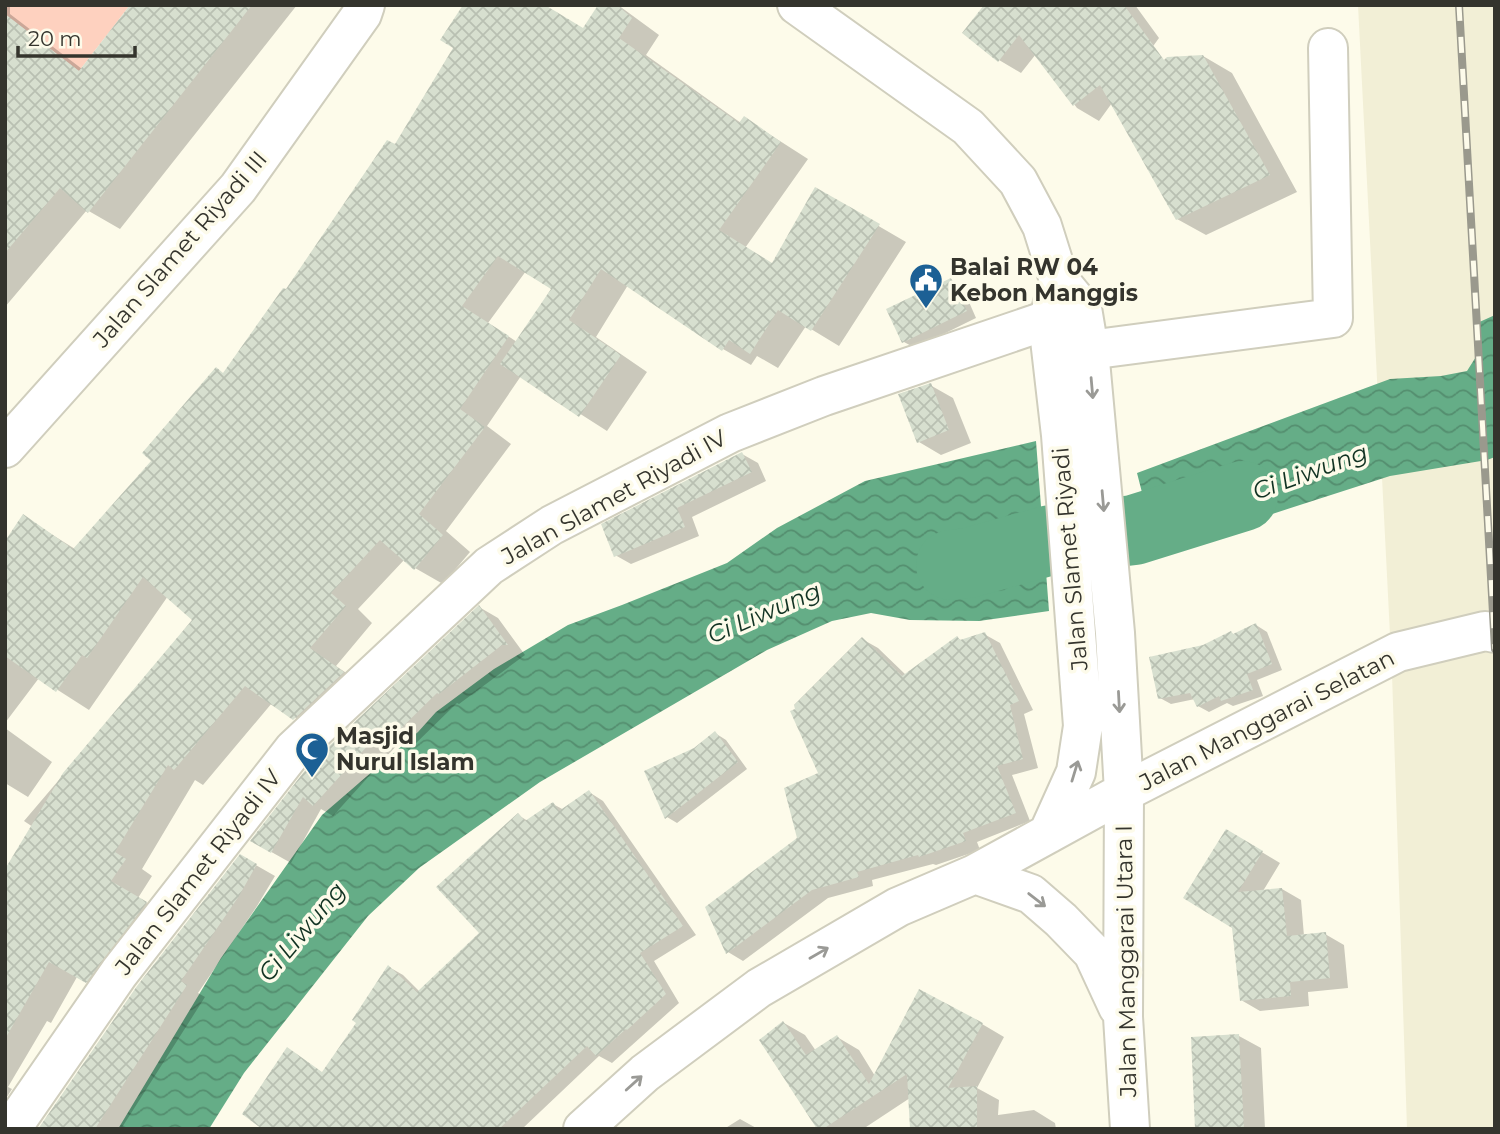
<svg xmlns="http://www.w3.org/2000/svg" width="1500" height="1134" viewBox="0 0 1500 1134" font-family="Montserrat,sans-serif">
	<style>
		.built { fill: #f2efd6 }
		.green { fill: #fed1bf }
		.water { fill: url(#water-waves) }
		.shadow { fill: #0003; fill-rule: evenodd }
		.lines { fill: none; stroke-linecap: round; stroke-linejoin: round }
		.river { stroke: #65ad87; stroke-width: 70 }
		.building { fill: url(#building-cross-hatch) }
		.minor-casing { stroke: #d0cebd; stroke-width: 42 }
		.tertiary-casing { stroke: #d0cebd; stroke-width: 42 }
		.minor { stroke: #fff; stroke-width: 38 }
		.tertiary { stroke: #fff; stroke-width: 38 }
		.rail-casing { stroke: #9a998d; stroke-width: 8 }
		.rail { stroke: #fdfbea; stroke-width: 5; stroke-dasharray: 16; stroke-linecap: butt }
		.oneway { stroke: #9a9a96 }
		.labels { text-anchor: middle; stroke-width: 7; stroke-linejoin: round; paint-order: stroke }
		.street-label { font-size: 23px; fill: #34342d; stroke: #fdfbea }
		.poi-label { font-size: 23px; font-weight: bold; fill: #34342d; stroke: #fdfbea; text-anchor: start }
		.water-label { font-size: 24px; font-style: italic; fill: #113222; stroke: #fdfbea }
	</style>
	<defs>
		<pattern id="water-waves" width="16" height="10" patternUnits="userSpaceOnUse" patternTransform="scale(1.75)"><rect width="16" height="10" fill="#65ad87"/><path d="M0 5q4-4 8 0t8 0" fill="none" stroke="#548e6f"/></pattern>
		<pattern id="building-cross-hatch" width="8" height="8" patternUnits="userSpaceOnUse" patternTransform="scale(1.75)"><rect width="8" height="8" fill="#d7dfcf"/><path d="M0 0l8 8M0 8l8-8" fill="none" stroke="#b9c0b2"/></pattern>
	</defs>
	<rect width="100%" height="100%" fill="#fdfbea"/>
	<!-- built -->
	<path class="built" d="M1358,5H1495V1129H1407L1392,674Z"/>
	<!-- green -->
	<path class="green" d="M5,5H130L79,71L5,14Z"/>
	<!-- water -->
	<path class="water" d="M1495,315V457L1487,460L1390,476L1157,551L1137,473L1390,379L1441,376L1467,371L1479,352L1475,324Z
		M1036,441L1049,611L979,621L910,620L871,613L832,621L767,650L540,782L419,868L368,916L244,1073L209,1129H118L221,958L322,815L418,732L436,712L494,669L568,625L622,605L727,563L777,528L865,481Z"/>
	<!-- shadow -->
	<path class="shadow" d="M5,5H10V14L82,69L132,5H297L120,229L87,210L5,307Z
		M600,5H618L659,35L646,55L741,123L744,118L808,159L745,248L773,265L815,189L906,242L839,346L806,326L778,368L757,356L751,365L723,349L628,285L596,337L647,372L607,431L521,376L487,426L511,444L446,531L470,552L443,584L415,568L405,559L358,609L372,623L336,666L370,689L322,735L272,703L203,785L195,780L142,869L152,876L138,898L173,919L114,997L77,977L51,1023L47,1021L8,1087L12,1089L5,1100V873L33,827L24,821L195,620L168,596L89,710L39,678L5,723V544L24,517L75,549L153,460L224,374L395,147L584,30ZM526,271L553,288L517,342L488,323Z
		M986,5H1135L1159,38L1099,121L1077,108L1036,54L1021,73L999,60Z
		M1203,56L1232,73L1297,192L1206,235L1177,219Z
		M951,280L962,286L976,318L915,348L904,342Z
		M930,385L953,398L971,443L941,455L919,442Z
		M742,454L758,463L766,481L692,517L699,536L631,564L615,555Z
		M479,607L498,618L525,655L459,704L457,703L409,750L398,744L333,816L321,809L291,863L252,841Z
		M1256,625L1267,632L1282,670L1257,680L1263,696L1233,706L1227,703L1209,712L1198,706L1195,699L1171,704L1160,698L1203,647L1231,633L1235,635Z
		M984,634L1000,643L1033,710L1024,714L1038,768L1012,775L1030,821L977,842L980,850L936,865L933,864L872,880L873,886L828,898L743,961L728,952L799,839L821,774L797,710L862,639L878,648L906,675L957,638L963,641Z
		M5,728L52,762L28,797L5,783Z
		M715,733L726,740L747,769L677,823L667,817L694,749Z
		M589,792L603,801L696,935L654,961L679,1003L612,1063L599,1056L522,1129H265L323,1073L359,1022L389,967L403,975L420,992L482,933L518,815L528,821L553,804L564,810Z
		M1227,831L1280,863L1263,891L1282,889L1301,900L1304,936L1325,934L1344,945L1348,988L1308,992L1309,1006L1260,1011L1241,1000Z
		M240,856L275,876L257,906L198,993L205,997L121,1129H41Z
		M784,1023L805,1035L816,1051L837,1037L859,1050L875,1076L982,1024L1004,1037L977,1088L999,1100L998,1115L1034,1110L1055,1123L1056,1129H911L910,1098L863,1129H819Z
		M1239,1036L1261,1048L1265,1129H1197Z
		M740,1119L758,1129H724Z"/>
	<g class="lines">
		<!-- river -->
		<path class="river" d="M951,565L968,563L1051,540L1134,530L1243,496"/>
	</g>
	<!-- building -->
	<path class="building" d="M130,5H252L88,213L60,188L5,253V14L79,71Z
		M463,5H545L583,28L598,5H617L632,18L619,38L739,123L744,116L781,142L719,230L772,263L815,187L880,224L811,331L778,310L750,354L729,340L722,351L601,269L569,320L621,355L579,417L500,364L551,289L498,256L462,306L509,336L460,409L485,427L419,514L443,535L414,570L380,540L331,593L346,606L310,648L344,672L293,720L245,686L174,770L168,765L115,852L126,859L111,881L147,902L86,983L49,962L5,1039V869L63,773L192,620L143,577L87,658L82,655L56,692L5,656V541L23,514L73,549L151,461L142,453L216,367L223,373L283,288L286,289L387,140L395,144L453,48L440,40Z
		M984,5H1124L1164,60L1167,57L1203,55L1270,175L1176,220L1100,85L1073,106L1019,35L998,62L962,33Z
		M951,278L967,311L902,343L886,309Z
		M931,383L949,430L917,443L898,394Z
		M742,452L752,472L677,508L685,527L614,557L601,524Z
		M479,605L508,645H502L439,694L437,693L388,741L380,732L313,806L303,797L271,853L250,841L310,764Z
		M1256,623L1272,664L1247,674L1253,690L1221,701L1219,696L1197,707L1190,693L1158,699L1149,657L1203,645L1231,631L1233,634Z
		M985,632L1019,701L1010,705L1023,759L997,766L1016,813L963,833L966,841L919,857L918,855L857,872L859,877L812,890L726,954L705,907L797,838L784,788L818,773L790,711L795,709L794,705L862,637L902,676L957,636L960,640Z
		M715,731L738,762L665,819L644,771L694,748Z
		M589,790L683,926L640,953L666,994L627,1030L626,1029L596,1056L587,1046L499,1129H262L242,1114L287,1047L322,1072L356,1023L352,1020L388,965L417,992L479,933L436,887L518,813L525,821L553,802L559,811Z
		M1226,829L1263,851L1238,892L1282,888L1287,936L1326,932L1330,978L1290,982L1291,996L1240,1001L1232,928L1183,898Z
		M240,854L257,864L239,896L181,981L187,985L95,1129H38L137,986Z
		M919,989L983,1023L948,1088L977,1086V1129H910L907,1074L823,1129H817L759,1040L783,1021L806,1055L837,1035L869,1084Z
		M1239,1034L1244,1129H1195L1191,1037Z"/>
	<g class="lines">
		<!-- minor casing -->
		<g class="minor-casing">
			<path id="minor" d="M1089,350L1333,318L1328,48
				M5,448L238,188L362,14L365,5
				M1124,792L1398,652L1485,631L1495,633
				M11,1129L119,973L294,749L489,566L552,525L730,433L824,396L1080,309"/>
		</g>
		<!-- tertiary casing -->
		<g class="tertiary-casing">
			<path id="tertiary" d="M797,5L968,127L1018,181L1042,226L1059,280L1082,308L1089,350L1115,633L1124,792L1123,1017L1130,1129
				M1048,834L1076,772L1083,726L1061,435L1048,322L1059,280
				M975,874L1031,894L1061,920L1093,953L1118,1007
				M583,1129L645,1073L759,988L898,907L975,874L1124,792"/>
		</g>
		<!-- minor -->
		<use href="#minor" class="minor"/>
		<!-- tertiary -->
		<use href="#tertiary" class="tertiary"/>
		<!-- rail casing -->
		<g class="rail-casing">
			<path id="rail" d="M1459,5L1495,649"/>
		</g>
		<!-- rail -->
		<use href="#rail" class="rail"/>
	</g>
	<!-- one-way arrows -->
	<defs><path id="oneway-shaft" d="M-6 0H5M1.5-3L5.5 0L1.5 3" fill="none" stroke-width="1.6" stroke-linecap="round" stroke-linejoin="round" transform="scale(1.75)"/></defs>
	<g class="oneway">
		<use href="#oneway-shaft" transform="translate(1092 388) rotate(85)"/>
		<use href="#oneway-shaft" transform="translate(1103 501) rotate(85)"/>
		<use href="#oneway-shaft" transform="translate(1119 702) rotate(87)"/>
		<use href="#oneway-shaft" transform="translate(1075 771) rotate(-73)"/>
		<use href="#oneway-shaft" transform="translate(1037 900) rotate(38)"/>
		<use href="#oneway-shaft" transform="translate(819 953) rotate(-30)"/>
		<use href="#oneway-shaft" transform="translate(634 1083) rotate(-42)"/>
	</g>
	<!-- icons -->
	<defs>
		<g id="civic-pin" transform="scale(1.75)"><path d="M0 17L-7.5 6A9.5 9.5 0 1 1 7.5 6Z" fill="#1c6095" stroke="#fdfbea"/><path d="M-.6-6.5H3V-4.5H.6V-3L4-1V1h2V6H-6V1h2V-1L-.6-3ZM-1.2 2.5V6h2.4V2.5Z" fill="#fff"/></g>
		<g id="mosque-pin" transform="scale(1.75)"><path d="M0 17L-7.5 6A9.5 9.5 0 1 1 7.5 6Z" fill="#1c6095" stroke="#fdfbea"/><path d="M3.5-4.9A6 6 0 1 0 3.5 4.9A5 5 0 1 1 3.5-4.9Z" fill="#fff"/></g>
	</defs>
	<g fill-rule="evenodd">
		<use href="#civic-pin" x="926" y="280"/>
		<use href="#mosque-pin" x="312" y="749"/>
	</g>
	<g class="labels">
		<!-- street labels -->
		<g class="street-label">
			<text transform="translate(180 249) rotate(-49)" y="8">Jalan Slamet Riyadi III</text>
			<text transform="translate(614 497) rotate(-29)" y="8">Jalan Slamet Riyadi IV</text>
			<text transform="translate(1070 559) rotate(-95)" y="8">Jalan Slamet Riyadi</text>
			<text transform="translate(1267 720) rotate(-27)" y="8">Jalan Manggarai Selatan</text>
			<text transform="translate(198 872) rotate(-52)" y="8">Jalan Slamet Riyadi IV</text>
			<text transform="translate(1126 961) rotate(-91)" y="8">Jalan Manggarai Utara I</text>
		</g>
		<!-- poi labels -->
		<g class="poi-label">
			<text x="950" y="275">Balai RW 04<tspan x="950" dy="26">Kebon Manggis</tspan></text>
			<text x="336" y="744">Masjid<tspan x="336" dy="26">Nurul Islam</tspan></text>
		</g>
		<!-- water labels -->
		<g class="water-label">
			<text transform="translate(1310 472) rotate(-20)" y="8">Ci Liwung</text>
			<text transform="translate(764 613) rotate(-23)" y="8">Ci Liwung</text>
			<text transform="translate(302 932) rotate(-50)" y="8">Ci Liwung</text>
		</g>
	</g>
	<!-- border -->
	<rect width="1500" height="1134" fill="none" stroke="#34342d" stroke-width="14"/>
	<!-- scale -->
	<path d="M18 46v10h117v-10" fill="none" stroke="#34342d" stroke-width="3.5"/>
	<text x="28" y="46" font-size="21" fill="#34342d" stroke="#fdfbea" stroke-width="5" paint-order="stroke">20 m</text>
</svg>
